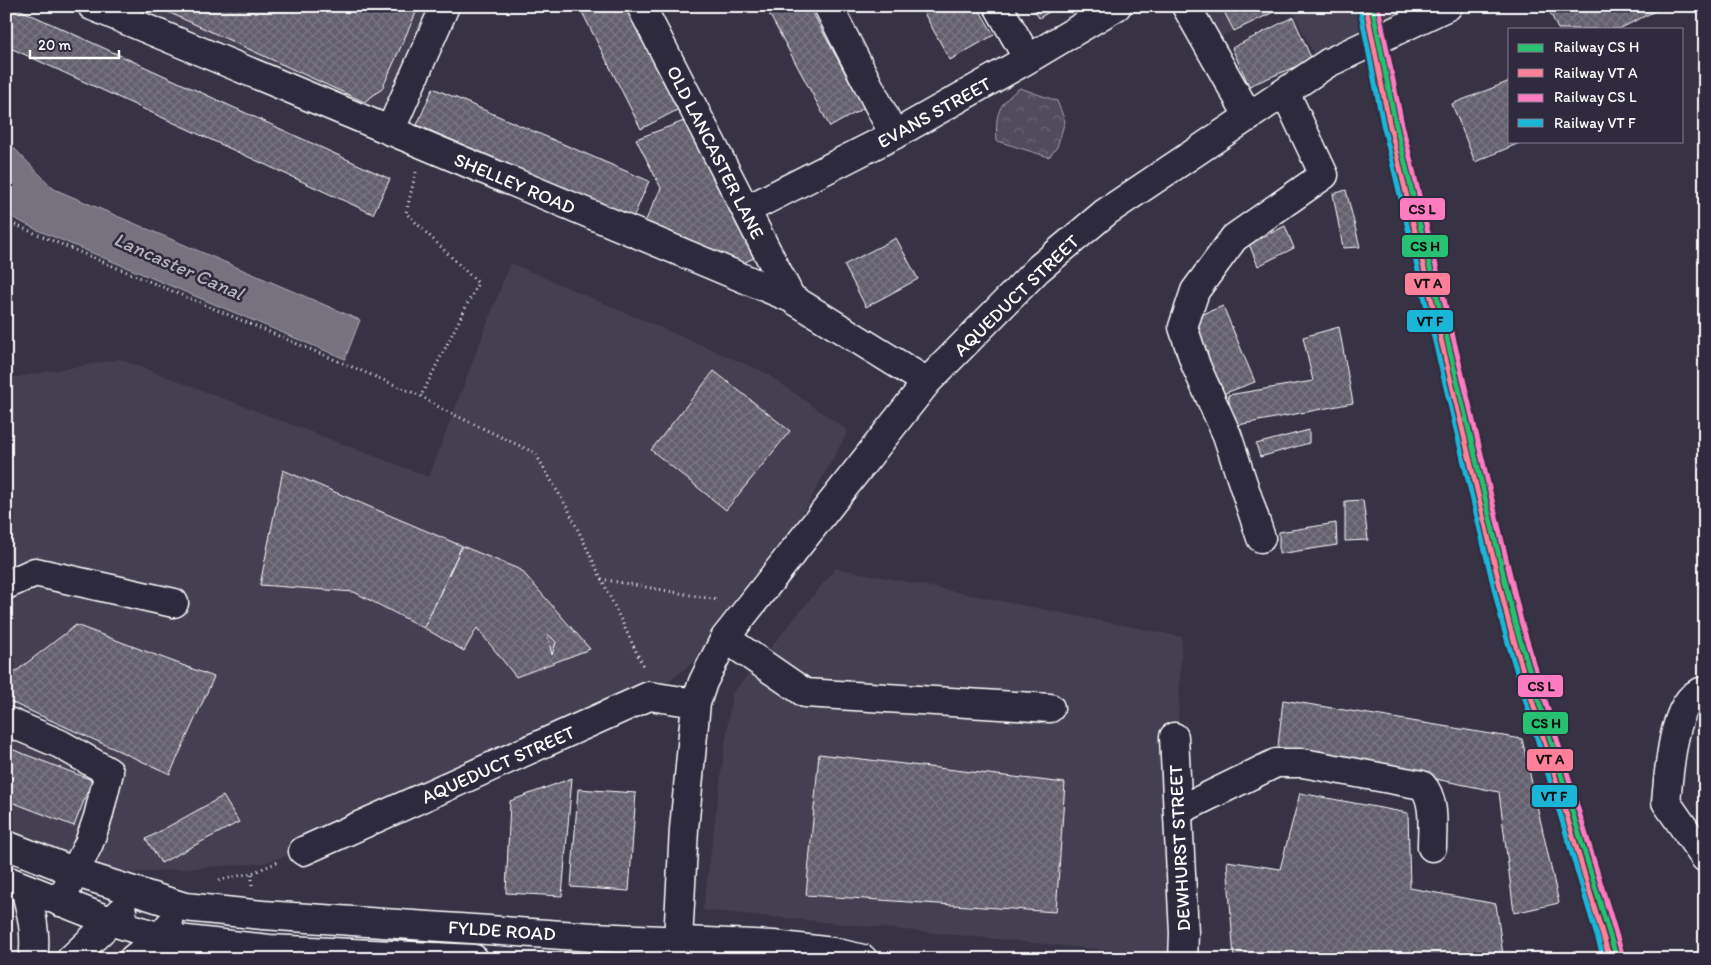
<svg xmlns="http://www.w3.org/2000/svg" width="1711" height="965" viewBox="0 0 1711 965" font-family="Itim,sans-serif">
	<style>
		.built { fill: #444051 }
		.park { fill: url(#park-crowns); stroke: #a8a6ae }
		.water { fill: #76737f; stroke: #adabb2 }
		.building { fill: url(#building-cross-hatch); stroke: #fff }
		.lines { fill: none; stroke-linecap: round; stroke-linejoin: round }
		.minor-casing { stroke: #fff; stroke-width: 31 }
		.major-casing { stroke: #fff; stroke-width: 31 }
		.path { stroke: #fff; stroke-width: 3; stroke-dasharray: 1 4; stroke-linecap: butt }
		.minor { stroke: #2f2a3d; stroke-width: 28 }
		.major { stroke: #2f2a3d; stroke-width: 28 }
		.rail-1-casing { stroke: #2f2a3d; stroke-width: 9 }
		.rail-2-casing { stroke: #2f2a3d; stroke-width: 9 }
		.rail-3-casing { stroke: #2f2a3d; stroke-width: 9 }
		.rail-4-casing { stroke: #2f2a3d; stroke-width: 9 }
		.rail-1 { stroke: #26c172; stroke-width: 5 }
		.rail-2 { stroke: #ff8098; stroke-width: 5 }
		.rail-3 { stroke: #fe7ac1; stroke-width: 5 }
		.rail-4 { stroke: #1ab6d8; stroke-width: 5 }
		.labels { text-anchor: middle; stroke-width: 5; stroke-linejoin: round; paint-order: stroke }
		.street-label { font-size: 19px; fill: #fff; stroke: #2f2a3d }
		.water-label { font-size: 20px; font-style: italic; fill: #b4b2b9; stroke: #2f2a3d }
		.line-badge { stroke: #2f2a3d; stroke-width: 2 }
		.pale-badge-label { font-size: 14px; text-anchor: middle; font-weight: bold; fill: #111 }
	</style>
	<defs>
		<pattern id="park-crowns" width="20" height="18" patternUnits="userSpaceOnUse" patternTransform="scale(1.25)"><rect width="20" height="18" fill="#514c5c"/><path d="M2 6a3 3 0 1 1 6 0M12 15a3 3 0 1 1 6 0" fill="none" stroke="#6b6774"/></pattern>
		<pattern id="building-cross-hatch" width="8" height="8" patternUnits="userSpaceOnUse" patternTransform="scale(1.25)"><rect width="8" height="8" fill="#635f6d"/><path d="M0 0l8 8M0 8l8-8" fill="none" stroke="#7a7783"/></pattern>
	</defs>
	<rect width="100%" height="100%" fill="#373345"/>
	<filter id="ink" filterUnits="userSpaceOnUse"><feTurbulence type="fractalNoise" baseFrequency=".02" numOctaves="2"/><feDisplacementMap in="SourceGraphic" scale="10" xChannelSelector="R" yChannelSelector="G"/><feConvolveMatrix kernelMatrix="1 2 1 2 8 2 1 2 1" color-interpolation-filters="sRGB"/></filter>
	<g filter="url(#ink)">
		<!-- built -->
		<path class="built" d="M119,6H450L396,124Z
			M1192,6H1279L1213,41Z
			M1291,6H1410L1316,59Z
			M510,263L766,373L848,431L752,606L725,638L649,696L303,851L263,863L86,876L6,842V379L120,359L429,477Z
			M836,568L1182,637L1167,956L703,910L732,694Z"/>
		<!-- park -->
		<path class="park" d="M1020,88L1057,101L1065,121L1057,147L1049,157L997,141C995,114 998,104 1020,88Z"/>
		<!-- water -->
		<path class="water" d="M6,140L54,189L360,320L345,359L35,229L6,214Z"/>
		<!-- building -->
		<path class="building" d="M6,6H12L390,179L373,214L6,46Z
			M155,6H419L382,89L364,102Z
			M579,6H626L679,109L641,129Z
			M765,6H809L864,108L830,127Z
			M920,6H977L994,35L950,60Z
			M1032,6H1059L1039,18Z
			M1221,6H1281L1282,8L1234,31Z
			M1547,6H1665L1619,29H1558Z
			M1293,17L1312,60L1249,86L1232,48Z
			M1510,81V141H1524L1475,162L1452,104Z
			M433,88L649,181L633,218L417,125Z
			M684,121L756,257L741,264L644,224L661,188L636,139Z
			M1346,190L1360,247L1343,248L1333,194Z
			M1285,226L1294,248L1258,266L1249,244Z
			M896,238L918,279L866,307L844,265Z
			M1223,306L1255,382L1220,395L1188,320Z
			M1339,327L1353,403L1233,426L1228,395L1313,381L1303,337Z
			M714,371L790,431L726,510L651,450Z
			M1309,430V443L1260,457L1256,444Z
			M283,470L462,546L424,628L354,592L260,585Z
			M1363,500L1368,540L1345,541V501Z
			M1336,523L1337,545L1279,554V532Z
			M462,546L521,570L590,649L516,677L477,628L464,651L424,628Z
			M76,625L214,677L170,774L6,700V679Z
			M547,633L556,642L552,655Z
			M1283,700L1522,739L1559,903L1514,913L1499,792L1278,747Z
			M6,747L92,780L74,826L6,800Z
			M819,754L1065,783L1056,912L806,895Z
			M572,778L562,896L506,893L510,801Z
			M578,789L636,793L629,891L571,887Z
			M1300,793L1408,813L1410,888L1496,904L1503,955L1566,959H1234L1227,861L1280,869Z
			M223,796L239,822L161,863L146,839Z"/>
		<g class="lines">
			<!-- minor casing -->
			<g class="minor-casing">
				<path id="minor" d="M92,6L791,298L927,382
					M641,6L791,298
					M828,6L894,135
					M998,6L1028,59
					M1186,6L1249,117
					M390,131L445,6
					M746,210L894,135L1028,59L1117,6
					M1261,538L1227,435L1196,366L1183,327L1195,291L1234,238L1324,175L1285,92
					M6,585L35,572L174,603
					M725,638L805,693L1050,708
					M1705,691C1672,695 1669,775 1666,802L1705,858
					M6,721L60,744L109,772L98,817L89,843L60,902
					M1174,737L1184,933L1183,959
					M1178,811L1276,763H1303L1422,785C1436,800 1432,828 1432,847
					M303,851L649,696L696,703
					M677,959L684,829L696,703L703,682L725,638L927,382L1038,269L1106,212L1328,63L1448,6"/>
			</g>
			<!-- major casing -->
			<g class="major-casing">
				<path id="major" d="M6,845L86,876L185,907L263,915L593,937L773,945L833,952L863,959
					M6,880L110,921L160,937L269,949L474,959
					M25,888C31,911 37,934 33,959
					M71,959L122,911
					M133,959L160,937L169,926"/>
			</g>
			<!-- path -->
			<path class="path" d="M416,172L406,213L478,283L421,396
				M6,221L421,396L442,409L535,453L569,511L644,668
				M601,579L718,600
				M219,880L252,873L278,862
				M252,885V873"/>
			<!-- minor -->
			<use href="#minor" class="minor"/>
			<!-- major -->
			<use href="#major" class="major"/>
			<!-- rail-1 casing -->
			<g class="rail-1-casing">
				<path id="rail-1" d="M1372,6L1395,121L1515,623L1617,959"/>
			</g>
			<!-- rail-2 casing -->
			<g class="rail-2-casing">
				<path id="rail-2" d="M1366,7L1389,122L1509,624L1610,959"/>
			</g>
			<!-- rail-3 casing -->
			<g class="rail-3-casing">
				<path id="rail-3" d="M1378,6L1401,120L1521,621L1623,957"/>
			</g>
			<!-- rail-4 casing -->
			<g class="rail-4-casing">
				<path id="rail-4" d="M1360,8L1383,124L1503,626L1604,959"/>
			</g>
			<!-- rail-1 -->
			<use href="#rail-1" class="rail-1"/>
			<!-- rail-2 -->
			<use href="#rail-2" class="rail-2"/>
			<!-- rail-3 -->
			<use href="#rail-3" class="rail-3"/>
			<!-- rail-4 -->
			<use href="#rail-4" class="rail-4"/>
		</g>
	</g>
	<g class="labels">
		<!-- street labels -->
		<g class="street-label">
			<text transform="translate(934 112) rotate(-29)" y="7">EVANS STREET</text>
			<text transform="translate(716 152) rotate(63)" y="7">OLD LANCASTER LANE</text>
			<text transform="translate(515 183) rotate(23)" y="7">SHELLEY ROAD</text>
			<text transform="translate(1016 295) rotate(-44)" y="7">AQUEDUCT STREET</text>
			<text transform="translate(498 764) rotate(-24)" y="7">AQUEDUCT STREET</text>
			<text transform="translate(1179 848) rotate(-93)" y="7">DEWHURST STREET</text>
			<text transform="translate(502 930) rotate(4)" y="7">FYLDE ROAD</text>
		</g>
		<!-- water labels -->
		<g class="water-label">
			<text transform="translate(179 266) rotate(24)" y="7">Lancaster Canal</text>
		</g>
	</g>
	<g class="line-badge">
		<rect x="1399" y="197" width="47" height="24" rx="5" fill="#fe7ac1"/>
		<rect x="1401" y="234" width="48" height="24" rx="5" fill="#26c172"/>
		<rect x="1404" y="272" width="47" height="24" rx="5" fill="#ff8098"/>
		<rect x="1406" y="309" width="48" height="24" rx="5" fill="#1ab6d8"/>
		<rect x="1517" y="674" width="47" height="24" rx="5" fill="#fe7ac1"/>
		<rect x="1522" y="711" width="47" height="24" rx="5" fill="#26c172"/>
		<rect x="1526" y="748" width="48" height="24" rx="5" fill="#ff8098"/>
		<rect x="1531" y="784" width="47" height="24" rx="5" fill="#1ab6d8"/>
	</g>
	<g class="pale-badge-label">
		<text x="1422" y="214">CS L</text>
		<text x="1425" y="251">CS H</text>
		<text x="1428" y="288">VT A</text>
		<text x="1430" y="326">VT F</text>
		<text x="1541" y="691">CS L</text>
		<text x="1546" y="728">CS H</text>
		<text x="1550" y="764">VT A</text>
		<text x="1554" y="801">VT F</text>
	</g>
	<!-- margin -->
	<rect width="1711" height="965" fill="none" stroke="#2f2a3d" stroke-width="25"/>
	<rect x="12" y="12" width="1686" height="940" fill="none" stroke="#fff" stroke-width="2" filter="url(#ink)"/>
	<!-- legend -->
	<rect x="1508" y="28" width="175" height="115" fill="#2f2a3d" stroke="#827f8b"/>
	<rect x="1518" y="44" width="25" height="8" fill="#26c172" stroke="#827f8b"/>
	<text x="1554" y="52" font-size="15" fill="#ffffff">Railway CS H</text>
	<rect x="1518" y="69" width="25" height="8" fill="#ff8098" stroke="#827f8b"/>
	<text x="1554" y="78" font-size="15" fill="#ffffff">Railway VT A</text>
	<rect x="1518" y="94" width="25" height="8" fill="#fe7ac1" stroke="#827f8b"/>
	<text x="1554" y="102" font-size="15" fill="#ffffff">Railway CS L</text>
	<rect x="1518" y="119" width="25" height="8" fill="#1ab6d8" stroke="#827f8b"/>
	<text x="1554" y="128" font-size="15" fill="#ffffff">Railway VT F</text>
	<!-- scale -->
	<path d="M30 50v8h89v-8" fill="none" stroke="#ffffff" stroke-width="2.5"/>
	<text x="38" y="50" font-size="15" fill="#ffffff" stroke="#2f2a3d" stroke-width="4" paint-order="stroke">20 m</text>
</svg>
